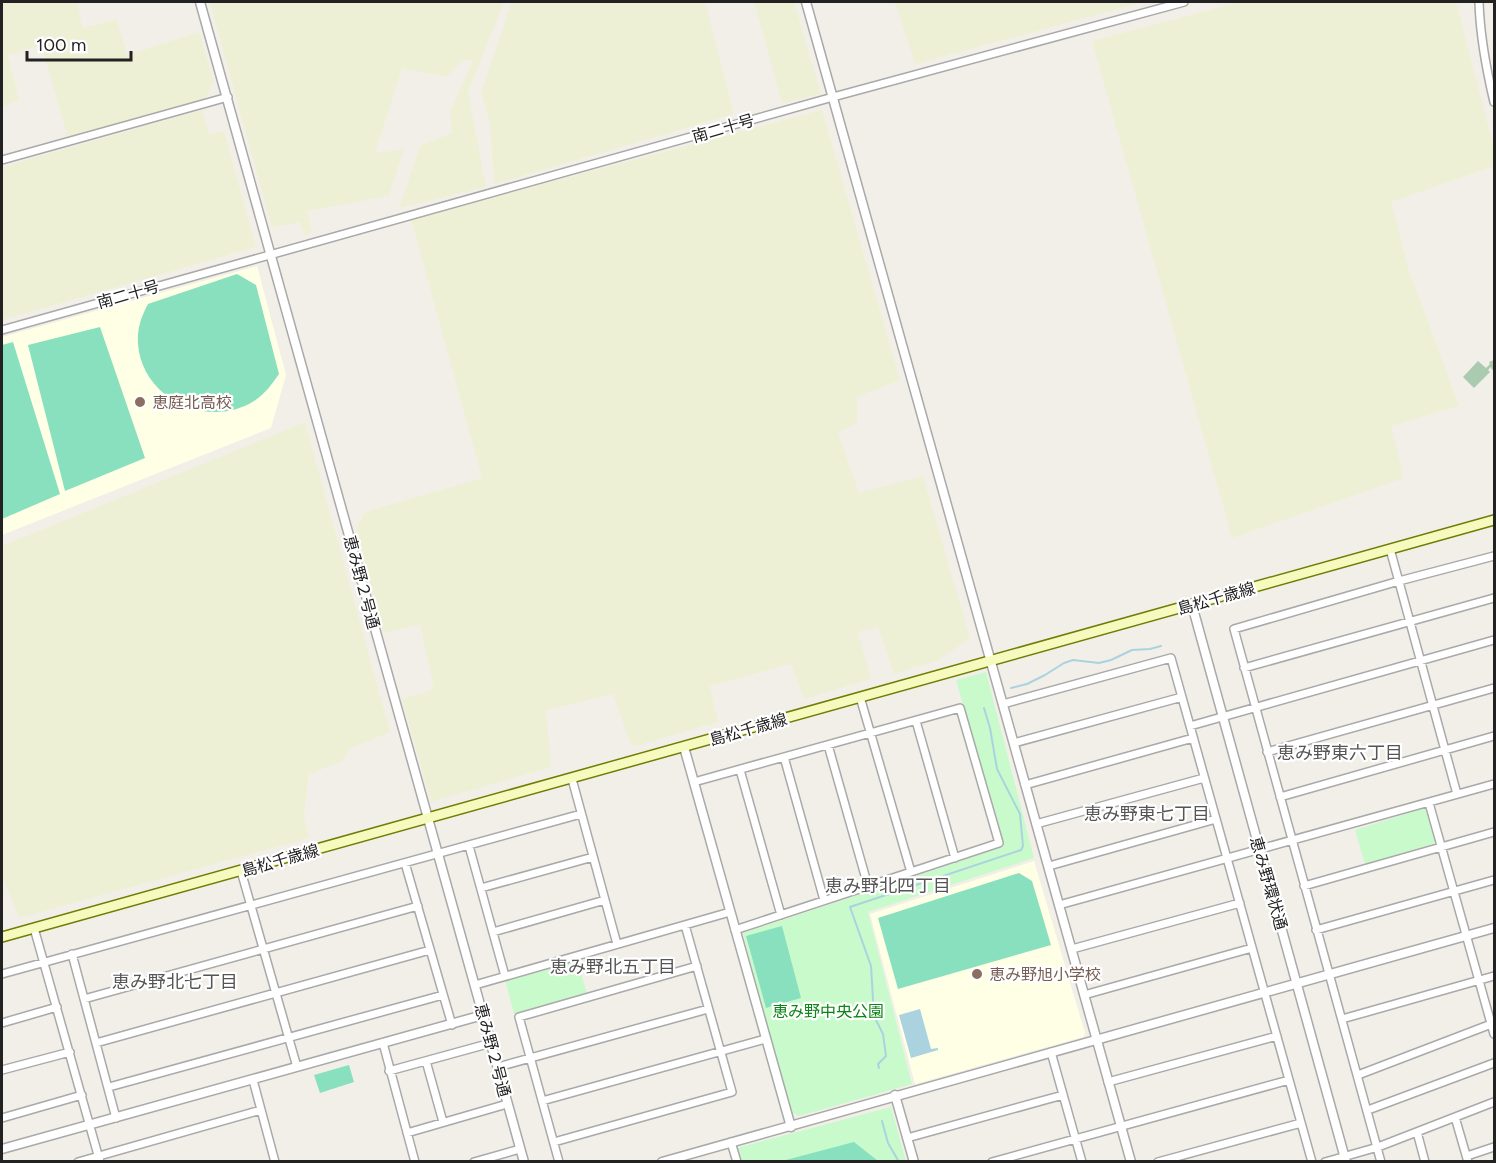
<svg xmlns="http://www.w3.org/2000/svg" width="1496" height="1163" viewBox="0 0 1496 1163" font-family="Figtree,'Noto Sans JP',sans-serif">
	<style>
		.education { fill: #ffffe5 }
		.farmland { fill: #eef0d5 }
		.cemetery { fill: #aacbaf }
		.park { fill: #c8facc }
		.pitch { fill: #88e0be }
		.water { fill: #aad3df }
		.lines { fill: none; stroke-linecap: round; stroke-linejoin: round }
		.stream { stroke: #aad3df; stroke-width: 2 }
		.minor-casing { stroke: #a9a9a9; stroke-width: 10 }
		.tertiary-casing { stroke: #a9a9a9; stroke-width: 11 }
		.secondary-casing { stroke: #707d05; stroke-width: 12 }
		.minor { stroke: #fff; stroke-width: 7 }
		.tertiary { stroke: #fff; stroke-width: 8 }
		.secondary { stroke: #f7fabf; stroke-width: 9 }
		.education-dot { fill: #8d6e63; stroke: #fff; stroke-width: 2 }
		.labels { text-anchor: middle; stroke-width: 4.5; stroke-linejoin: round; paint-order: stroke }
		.street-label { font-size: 16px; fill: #222; stroke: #fff }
		.education-label { font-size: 16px; fill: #785e54; stroke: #fff; text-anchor: start }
		.park-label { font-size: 16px; fill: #0c8416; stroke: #fff }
		.neighbourhood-label { font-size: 18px; fill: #555; stroke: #fff }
	</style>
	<rect width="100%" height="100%" fill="#f2efe9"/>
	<!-- education -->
	<path class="education" d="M257,266L286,375L271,428L2,535V337Z
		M1034,861L1085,1033L1083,1037L915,1084L870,914Z"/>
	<!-- farmland -->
	<path class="farmland" d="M2,2H77L83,28L117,19L127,55L199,32L214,82L205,99L68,137L41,45L8,55L19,100L2,107Z
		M210,2H504L468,92L486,187L399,208L420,146L452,133L450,111L473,61L464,60L446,77L402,68L375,153L404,149L389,196L307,211L312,232L305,236L300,222L272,228Z
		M512,2H705L734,114L494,184L490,124L481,92Z
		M754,2H794L821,94L782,103Z
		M895,2H1144L915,64Z
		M1239,2H1456L1494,148V166L1391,202L1409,270L1459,406L1391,426L1404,478L1232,538L1092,41Z
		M202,110L209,134L224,131L256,247L2,320V167Z
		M822,110L900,380L857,397V423L838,432L859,493L923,476L970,638L939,660L894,674L878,627L858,632L871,679L804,699L791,664L710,686L718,722L636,746L630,743L613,694L546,710L551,767L431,802L402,699L434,689L420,625L383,633L356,529L365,512L482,478L411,219Z
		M305,422L390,732L349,749L343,761L309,774L304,816L309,838L19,918L2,876V546Z"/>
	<!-- cemetery -->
	<path class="cemetery" d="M1494,360V369L1492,370L1491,367L1488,370L1490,372L1474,388L1463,377L1478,361L1486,368L1490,364L1489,362Z"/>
	<!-- park -->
	<path class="park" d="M986,672L1034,858L868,912L912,1084L799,1116L788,1110L743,933L1003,847L956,680Z
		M1425,808L1436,843L1365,864L1355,830Z
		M577,959L587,994L514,1014L505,979Z
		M891,1107L906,1161H740L737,1148Z"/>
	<!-- pitch -->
	<path class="pitch" d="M237,274L256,285L279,374C272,384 265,394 254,401C208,430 142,399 138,344C137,329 141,317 148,304Z
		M100,327L145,458L65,491L28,345Z
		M13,342L60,494L2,519V345Z
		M1019,873L1032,881L1051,945L898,989L878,918Z
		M782,926L801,998L766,1008L746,936Z
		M349,1065L354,1082L320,1093L314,1075Z
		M854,1142L878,1161H782Z"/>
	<!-- water -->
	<path class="water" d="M920,1009L931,1049L938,1048V1050L911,1058L899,1015Z"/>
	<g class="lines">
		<!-- stream -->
		<path class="stream" d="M1011,688L1027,684L1045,675L1064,663L1073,660L1099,663L1111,660L1132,650L1150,649L1161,646
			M879,1068L878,1064L886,1056L883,1034L874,1016L871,966L850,907L1021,850L1023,846L1020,814L997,769L990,728L984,708
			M882,1121L888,1143L899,1162"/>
		<!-- minor casing -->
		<g class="minor-casing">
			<path id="minor" d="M1479,2C1480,36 1486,68 1494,102
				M2,160L228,97
				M2,330L833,97L1184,2
				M1390,549L1457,794
				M1244,668L1494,598
				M860,697L911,872
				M1003,704L1171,658L1312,1162
				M916,721L955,858
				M1190,726L1494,640
				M1014,743L1182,697
				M828,745L868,886
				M1267,752L1494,688
				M784,757L824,900
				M740,770L781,915
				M572,779L617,944
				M694,782L960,708L999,843L735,930
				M1025,785L1193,738
				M1280,797L1494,736
				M1429,803L1494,1034
				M1036,824L1204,778
				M469,846L505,976
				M405,863L452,1025
				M1049,866L1216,819
				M241,871L297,1067
				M1304,886L1494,832
				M481,888L593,857
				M1059,905L1494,784
				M34,928L100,1162
				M1316,930L1494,880
				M493,932L605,900
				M1072,949L1240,903
				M72,954L116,1118
				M2,974L581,814
				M475,985L730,912
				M1084,995L1252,948
				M84,999L418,906
				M1342,1019L1494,976
				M2,1023L57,1007
				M96,1043L430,950
				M383,1043L415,1162
				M1051,1052L1082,1162
				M426,1061L443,1122
				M498,1067L708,1009
				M2,1070L70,1052
				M389,1071L491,1043
				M1358,1075L1494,1023
				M253,1080L275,1162
				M1108,1082L1277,1036
				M109,1087L443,995
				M542,1101L765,1039
				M1368,1110L1494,1063
				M1455,1117L1468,1162
				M2,1118L82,1095
				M1417,1132L1425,1162
				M407,1133L507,1104
				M907,1138L1063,1095
				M554,1142L732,1092L685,925
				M731,1142L737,1162
				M1467,1156L1494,1147
				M78,1162L261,1110
				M474,1162L520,1149
				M559,1162L519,1017L697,966
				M992,1162L1289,1080
				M1158,1162L1301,1123
				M1325,1162L1378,1147L1494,1102
				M1381,1162L1234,629L1399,581L1494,556"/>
		</g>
		<!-- tertiary casing -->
		<g class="tertiary-casing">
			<path id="tertiary" d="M200,2L524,1162
				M806,2L1131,1162
				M1192,605L1346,1162
				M684,747L791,1127
				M895,1095L914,1162
				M2,1149L483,1015
				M662,1162L1494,928"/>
		</g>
		<!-- secondary casing -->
		<g class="secondary-casing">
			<path id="secondary" d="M2,937L1494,520"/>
		</g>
		<!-- minor -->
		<use href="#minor" class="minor"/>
		<!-- tertiary -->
		<use href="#tertiary" class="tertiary"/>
		<!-- secondary -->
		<use href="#secondary" class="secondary"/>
	</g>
	<!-- markers -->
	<g class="education-dot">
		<circle cx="140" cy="402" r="6"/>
		<circle cx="977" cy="974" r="6"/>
	</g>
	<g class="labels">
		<!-- street labels -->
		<g class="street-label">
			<text transform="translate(723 128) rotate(-16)" y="6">南二十号</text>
			<text transform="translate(128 294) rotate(-16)" y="6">南二十号</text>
			<text transform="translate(362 582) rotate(75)" y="6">恵み野２号通</text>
			<text transform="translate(1216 598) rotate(-16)" y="6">島松千歳線</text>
			<text transform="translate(748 729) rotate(-16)" y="6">島松千歳線</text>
			<text transform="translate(280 860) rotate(-16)" y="6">島松千歳線</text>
			<text transform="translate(1269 883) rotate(74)" y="6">恵み野環状通</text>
			<text transform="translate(493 1050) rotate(75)" y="6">恵み野２号通</text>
		</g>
		<!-- education labels -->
		<g class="education-label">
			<text x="152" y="408">恵庭北高校</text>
			<text x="989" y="980">恵み野旭小学校</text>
		</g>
		<!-- park labels -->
		<g class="park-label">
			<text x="828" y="1017">恵み野中央公園</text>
		</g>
		<!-- neighbourhood labels -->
		<g class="neighbourhood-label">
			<text x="1340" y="759">恵み野東六丁目</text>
			<text x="1147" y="820">恵み野東七丁目</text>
			<text x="888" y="892">恵み野北四丁目</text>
			<text x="613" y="973">恵み野北五丁目</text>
			<text x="175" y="988">恵み野北七丁目</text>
		</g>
	</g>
	<!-- border -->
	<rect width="1496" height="1163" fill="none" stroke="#222222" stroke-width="6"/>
	<!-- scale -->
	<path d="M27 51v9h104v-9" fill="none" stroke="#222222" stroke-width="3"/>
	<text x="36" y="51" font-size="18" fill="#222222" stroke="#ffffff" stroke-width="4.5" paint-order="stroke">100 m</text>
</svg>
